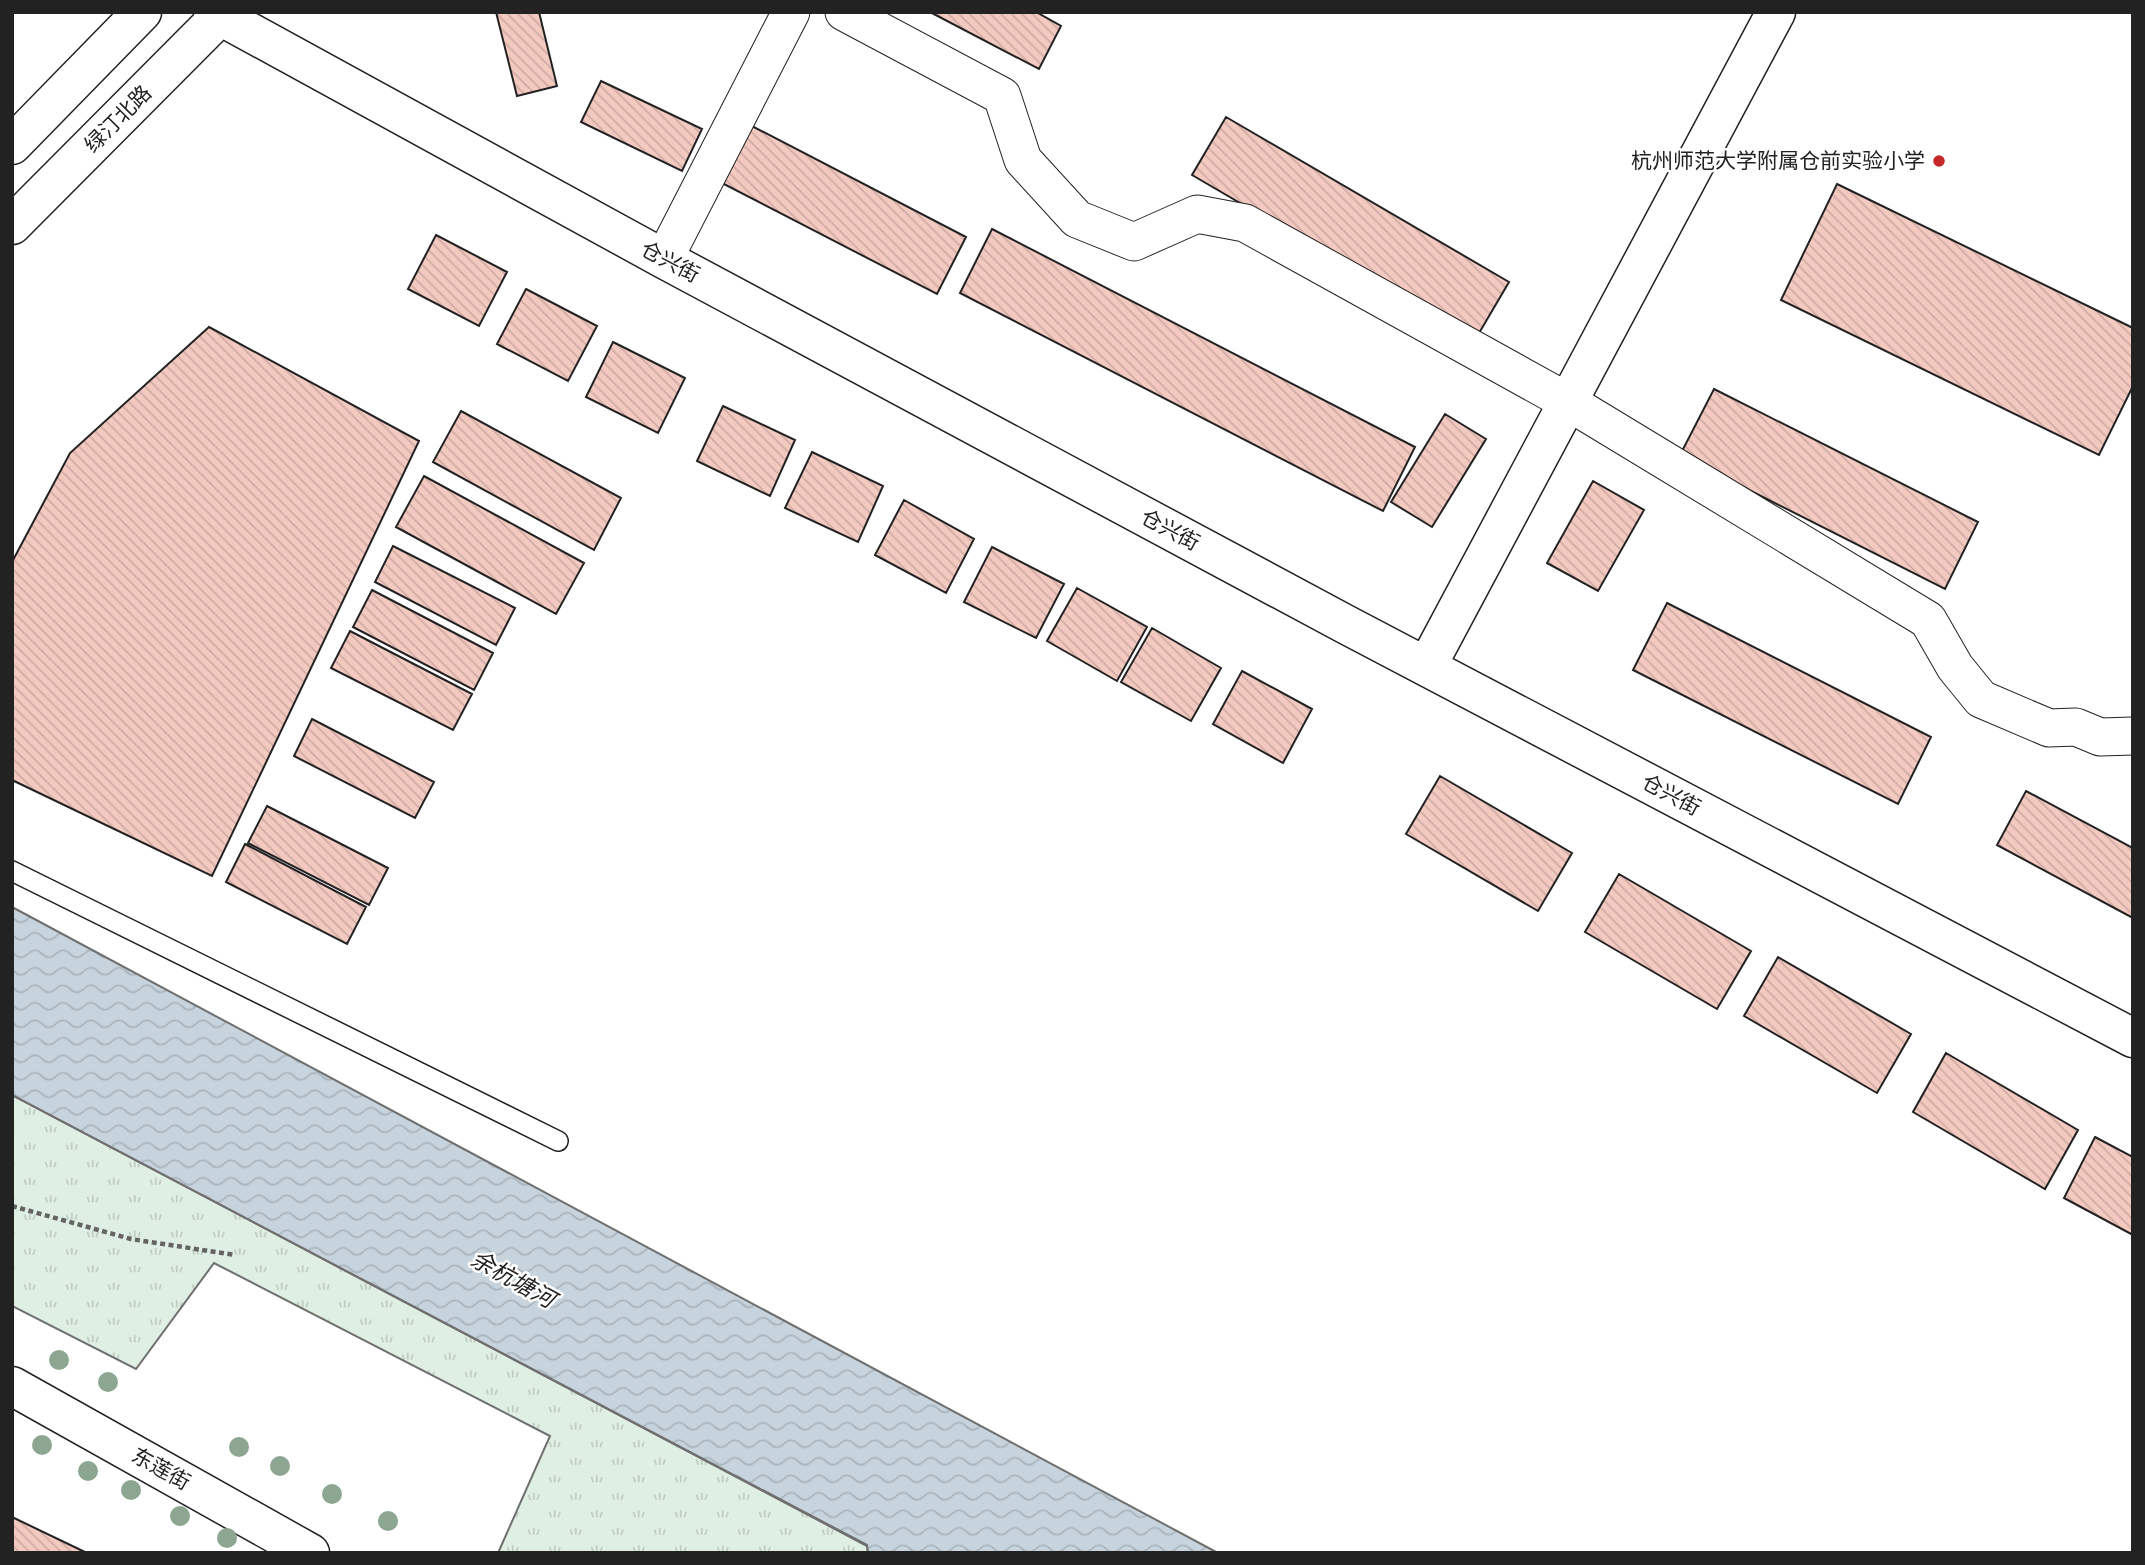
<svg xmlns="http://www.w3.org/2000/svg" width="2145" height="1565" viewBox="0 0 2145 1565" font-family="Commissioner,'Noto Sans SC',sans-serif">
	<style>
		.grass { fill: url(#grass-tufts); stroke: #6f6f6f; stroke-width: 2 }
		.water { fill: url(#water-waves); stroke: #6f6f6f; stroke-width: 2 }
		.building { fill: url(#building-back-hatch); stroke: #222; stroke-width: 2 }
		.lines { fill: none; stroke-linecap: round; stroke-linejoin: round }
		.service-casing { stroke: #222; stroke-width: 22 }
		.minor-casing { stroke: #222; stroke-width: 39 }
		.tertiary-casing { stroke: #222; stroke-width: 41 }
		.path { stroke: #646464; stroke-width: 4.5; stroke-dasharray: 5 3.5; stroke-linecap: butt }
		.service { stroke: #fff; stroke-width: 19 }
		.minor { stroke: #fff; stroke-width: 37 }
		.tertiary { stroke: #fff; stroke-width: 38 }
		.tree { fill: #8da692 }
		.poi-dot { fill: #c62828; stroke: #fff; stroke-width: 2.5 }
		.labels { text-anchor: middle; stroke-width: 5; stroke-linejoin: round; paint-order: stroke }
		.street-label { font-size: 21px; fill: #222; stroke: #fff }
		.poi-label { font-size: 21px; fill: #222; stroke: #fff; text-anchor: end }
		.water-label { font-size: 23px; font-style: italic; fill: #222; stroke: #fff }
	</style>
	<defs>
		<pattern id="grass-tufts" width="24" height="20" patternUnits="userSpaceOnUse" patternTransform="scale(1.75)"><rect width="24" height="20" fill="#e0efe3"/><path d="M3 7l-1-3M5 7V3M7 7l1-3M15 17l-1-3M17 17v-4M19 17l1-3" fill="none" stroke="#c0cdc2"/></pattern>
		<pattern id="water-waves" width="16" height="10" patternUnits="userSpaceOnUse" patternTransform="scale(1.75)"><rect width="16" height="10" fill="#c7d3dd"/><path d="M0 5q4-4 8 0t8 0" fill="none" stroke="#abb5bd"/></pattern>
		<pattern id="building-back-hatch" width="6" height="6" patternUnits="userSpaceOnUse" patternTransform="scale(1.75)"><rect width="6" height="6" fill="#f3c9c0"/><path d="M-1 5l2 2M0 0l6 6M5-1l2 2" fill="none" stroke="#d0aca5"/></pattern>
	</defs>
	<rect width="100%" height="100%" fill="#fff"/>
	<!-- grass -->
	<path class="grass" d="M12,1095L867,1546L868,1553H498L550,1436L214,1263L136,1369L12,1306Z"/>
	<!-- water -->
	<path class="water" d="M12,907L1218,1553H868L867,1545L12,1095Z"/>
	<!-- building -->
	<path class="building" d="M496,12H539L557,86L517,96Z
		M930,12H1036L1061,26L1039,69Z
		M601,81L702,129L682,171L581,122Z
		M1226,117L1509,282L1475,340L1192,175Z
		M750,125L966,237L937,294L720,182Z
		M1837,184L2133,328V386L2099,455L1781,300Z
		M992,229L1415,447L1383,511L960,293Z
		M436,235L507,272L479,326L408,289Z
		M526,289L597,326L568,381L497,344Z
		M209,327L419,441L212,876L12,780V562L70,453Z
		M613,342L685,378L658,433L586,397Z
		M1714,389L1978,522L1945,589L1680,455Z
		M723,406L795,440L770,496L697,461Z
		M461,411L621,498L594,550L433,462Z
		M1445,414L1486,439L1432,527L1391,502Z
		M812,452L883,486L858,542L785,508Z
		M424,476L584,563L556,614L396,527Z
		M1593,481L1644,510L1598,591L1547,563Z
		M904,500L974,539L946,593L875,555Z
		M393,546L515,608L496,645L375,582Z
		M992,547L1064,584L1036,638L964,602Z
		M1077,588L1147,627L1117,681L1047,641Z
		M372,590L493,653L474,690L353,627Z
		M1667,603L1931,737L1898,804L1633,670Z
		M1152,628L1221,668L1191,721L1121,682Z
		M350,631L472,694L453,730L331,668Z
		M1242,671L1312,709L1283,763L1213,724Z
		M312,719L434,782L415,818L294,756Z
		M1440,776L1572,853L1538,911L1406,834Z
		M2026,791L2133,848V918L1997,845Z
		M267,806L388,868L369,905L248,843Z
		M245,844L366,907L347,944L226,882Z
		M1619,874L1751,951L1717,1009L1585,932Z
		M1778,957L1911,1034L1877,1093L1744,1016Z
		M1946,1053L2078,1130L2045,1189L1913,1112Z
		M2095,1137L2133,1157V1235L2064,1198Z
		M12,1517L87,1553H12Z"/>
	<g class="lines">
		<!-- service casing -->
		<g class="service-casing">
			<path id="service" d="M12,871L558,1141"/>
		</g>
		<!-- minor casing -->
		<g class="minor-casing">
			<path id="minor" d="M844,12L1002,96L1023,160L1077,219L1134,242L1197,214L1245,223L1570,403L1928,620L1955,667L1981,699L2049,728L2076,727L2100,737L2133,736
				M664,259L791,12"/>
		</g>
		<!-- tertiary casing -->
		<g class="tertiary-casing">
			<path id="tertiary" d="M213,12L664,259L1345,624L2133,1038
				M12,145L142,12
				M12,225L224,12
				M1427,666L1776,12
				M12,1386L310,1553"/>
		</g>
		<!-- path -->
		<path class="path" d="M12,1206L131,1239L235,1255"/>
		<!-- service -->
		<use href="#service" class="service"/>
		<!-- minor -->
		<use href="#minor" class="minor"/>
		<!-- tertiary -->
		<use href="#tertiary" class="tertiary"/>
	</g>
	<!-- trees -->
	<g class="tree">
		<circle cx="59" cy="1360" r="10"/>
		<circle cx="108" cy="1382" r="10"/>
		<circle cx="42" cy="1445" r="10"/>
		<circle cx="239" cy="1447" r="10"/>
		<circle cx="280" cy="1466" r="10"/>
		<circle cx="88" cy="1471" r="10"/>
		<circle cx="131" cy="1490" r="10"/>
		<circle cx="332" cy="1494" r="10"/>
		<circle cx="180" cy="1516" r="10"/>
		<circle cx="388" cy="1521" r="10"/>
		<circle cx="227" cy="1538" r="10"/>
	</g>
	<!-- markers -->
	<circle class="poi-dot" cx="1939" cy="161" r="7"/>
	<g class="labels">
		<!-- street labels -->
		<g class="street-label">
			<text transform="translate(118 119) rotate(-45)" y="7">绿汀北路</text>
			<text transform="translate(670 262) rotate(28)" y="7">仓兴街</text>
			<text transform="translate(1170 530) rotate(28)" y="7">仓兴街</text>
			<text transform="translate(1671 795) rotate(28)" y="7">仓兴街</text>
			<text transform="translate(161 1469) rotate(29)" y="7">东莲街</text>
		</g>
		<!-- poi labels -->
		<g class="poi-label">
			<text x="1925" y="168">杭州师范大学附属仓前实验小学</text>
		</g>
		<!-- water labels -->
		<g class="water-label">
			<text transform="translate(513 1279) rotate(29)" y="8">余杭塘河</text>
		</g>
	</g>
	<!-- border -->
	<rect width="2145" height="1565" fill="none" stroke="#222222" stroke-width="28"/>
</svg>
